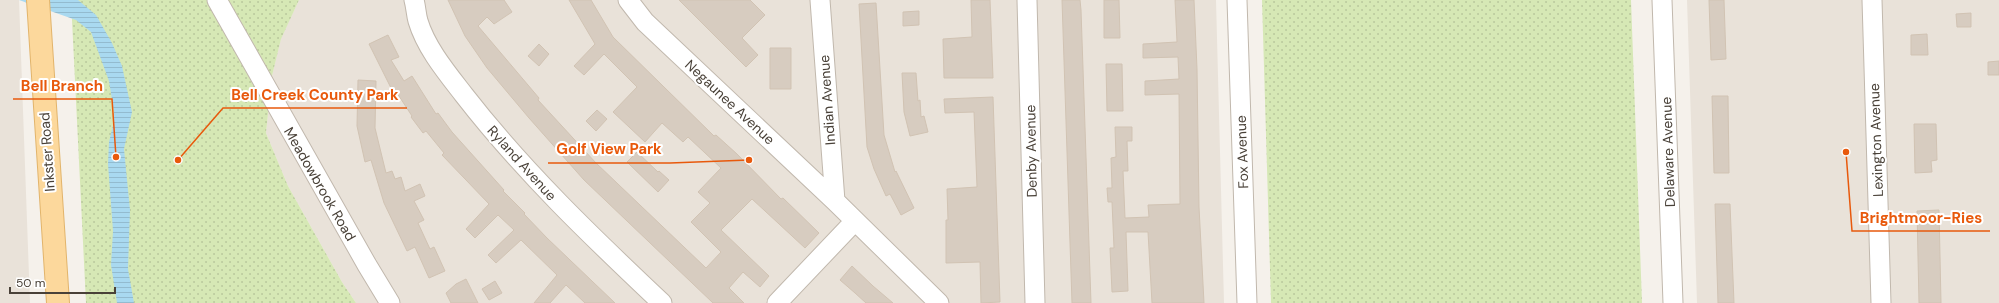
<svg xmlns="http://www.w3.org/2000/svg" width="1999" height="303" viewBox="0 0 1999 303" font-family="'DM Sans',sans-serif">
	<style>
		.residential { fill: #e9e2d9 }
		.green { fill: url(#green-dots) }
		.water { fill: url(#water-rules) }
		.building { fill: #d7ccc0; stroke: #d1c3b3 }
		.lines { fill: none; stroke-linecap: round; stroke-linejoin: round }
		.minor-casing { stroke: #c1b8ad; stroke-width: 21 }
		.major-casing { stroke: #e2b46b; stroke-width: 24 }
		.minor { stroke: #fff; stroke-width: 19 }
		.major { stroke: #fcd89c; stroke-width: 22 }
		.labels { text-anchor: middle; stroke-width: 4; stroke-linejoin: round; paint-order: stroke }
		.street-label { font-size: 14px; fill: #494138; stroke: #fff }
		.leader { fill: none; stroke: #e8590c; stroke-width: 1.5 }
		.callout-dot { fill: #e8590c; stroke: #fff; stroke-width: 1.5 }
		.callout-label { font-size: 15px; text-anchor: middle; font-weight: bold; fill: #e8590c; stroke: #fff; stroke-width: 4; stroke-linejoin: round; paint-order: stroke }
	</style>
	<defs>
		<pattern id="green-dots" width="8" height="8" patternUnits="userSpaceOnUse"><rect width="8" height="8" fill="#d6e8b5"/><path d="M2 2h.1M6 6h.1" fill="none" stroke="#b9c89c" stroke-width="1.8" stroke-linecap="round"/></pattern>
		<pattern id="water-rules" width="6" height="5" patternUnits="userSpaceOnUse"><rect width="6" height="5" fill="#a9d9f0"/><path d="M0 2.5h6" fill="none" stroke="#93bbcf"/></pattern>
	</defs>
	<rect width="100%" height="100%" fill="#f5f1eb"/>
	<!-- residential -->
	<path class="residential" d="M0,0H19L30,303H0Z
		M299,0H1216L1224,303H356L342,282L288,186L266,133L272,76L281,38Z
		M1687,0H1999V303H1697Z"/>
	<!-- green -->
	<path class="green" d="M71,0H299L281,39L272,76L266,133L288,186L342,282L356,303H86Z
		M1262,0H1631L1642,303H1271Z"/>
	<!-- water -->
	<path class="water" d="M19,0H78L96,15L112,43L122,66L132,112L124,149L130,210L128,269L134,303H117L111,265L113,231L108,164L109,142L114,121V112L109,81L91,32L76,20Z"/>
	<!-- building -->
	<path class="building" d="M448,0H504L512,12L494,24L487,17L478,26L539,98L538,100L596,163L706,268L721,252L691,222L710,203L698,192L721,168L688,137L683,142L662,123L645,142L613,112L637,87L604,54L584,75L574,66L595,44L569,0H591L613,37L714,136L716,135L737,154L781,199L783,198L819,233L805,248L752,199L721,230L769,276L760,287L743,272L729,288L744,303H713L584,180L529,118L487,68L465,36Z
		M679,0H750L765,15L742,38L758,55L746,67Z
		M971,0H990L993,78H944L943,39L972,37Z
		M1062,0H1080L1081,10L1091,303H1072Z
		M1104,0H1119L1120,38H1104Z
		M1175,0H1194L1197,69L1199,207L1204,303H1152L1148,232H1126L1128,291L1112,292L1110,248H1114L1112,202H1108L1107,188H1112L1111,158L1116,157L1115,127H1132V141H1127L1128,171H1123L1125,218L1149,217L1148,205L1180,204L1179,94L1145,95V81L1179,79L1178,57L1143,58V44L1177,42Z
		M1709,0H1724L1726,59L1711,60Z
		M876,3L884,135L895,172L896,171L914,208L901,215L890,194L886,196L874,169L867,147L859,4Z
		M919,11V25L903,26V12Z
		M1971,13V27H1957L1956,14Z
		M1927,34L1928,55H1911V35Z
		M388,35L399,57L391,60L404,81L412,76L436,114L438,113L452,132L504,190L503,191L525,213L524,214L547,238L615,303H585L566,285L550,303H534L557,275L521,240L496,263L488,255L514,230L498,215L475,238L466,229L489,204L442,155L444,153L426,131L423,133L411,117L412,116L395,90L393,92L369,44Z
		M539,44L549,54L539,66L528,56Z
		M770,48H791V89H770Z
		M1999,61V75H1988V62Z
		M1106,64H1122L1123,111H1107Z
		M902,73H916L918,101L920,100L921,117L924,116L928,132L910,136L904,112Z
		M358,80L376,81L375,128L386,173L392,171L395,179L401,177L405,191L420,184L425,196L414,201L424,220L418,223L430,249L434,247L445,271L429,278L415,247L407,251L384,203L371,160L365,162L357,126Z
		M1712,96H1728L1729,173H1714Z
		M993,97L1000,302L981,303L980,262L946,263V220H948L947,189L977,187L974,112L945,113L944,99Z
		M597,110L607,119L596,131L586,121Z
		M1914,124H1936L1937,160L1931,161L1932,172L1915,173Z
		M637,152L658,172L659,171L669,180L658,192L627,162Z
		M1715,204H1730L1734,303H1718Z
		M1939,210L1941,303H1919L1917,211Z
		M852,266L873,286L893,303H866L855,293L840,280Z
		M466,279L478,303H451L446,293L456,284Z
		M495,281L502,293L489,300L482,289Z"/>
	<g class="lines">
		<!-- minor casing -->
		<g class="minor-casing">
			<path id="minor" d="M217,0L367,265L390,303
				M414,0C416,7 416,14 418,21C426,48 447,73 464,95C523,171 592,237 662,303
				M628,0L645,22L835,201L939,303
				M820,0L835,201
				M1027,0L1035,303
				M1237,0L1247,303
				M1662,0L1673,303
				M1872,0L1881,303
				M777,303L854,222"/>
		</g>
		<!-- major casing -->
		<g class="major-casing">
			<path id="major" d="M38,0L58,303"/>
		</g>
		<!-- minor -->
		<use href="#minor" class="minor"/>
		<!-- major -->
		<use href="#major" class="major"/>
	</g>
	<g class="labels">
		<!-- street labels -->
		<g class="street-label">
			<text transform="translate(827 100) rotate(-94)" y="5">Indian Avenue</text>
			<text transform="translate(730 102) rotate(43)" y="5">Negaunee Avenue</text>
			<text transform="translate(1876 140) rotate(-92)" y="5">Lexington Avenue</text>
			<text transform="translate(1031 151) rotate(-91)" y="5">Denby Avenue</text>
			<text transform="translate(47 152) rotate(-94)" y="5">Inkster Road</text>
			<text transform="translate(1242 152) rotate(-92)" y="5">Fox Avenue</text>
			<text transform="translate(1668 152) rotate(-92)" y="5">Delaware Avenue</text>
			<text transform="translate(522 163) rotate(48)" y="5">Ryland Avenue</text>
			<text transform="translate(320 184) rotate(60)" y="5">Meadowbrook Road</text>
		</g>
	</g>
	<!-- callouts -->
	<path class="leader" d="M116 157L112 99H13M178 160L223 108H407M749 160L670 163H548M1846 152L1852 231H1990"/>
	<g class="callout-dot">
		<circle cx="116" cy="157" r="4"/>
		<circle cx="178" cy="160" r="4"/>
		<circle cx="749" cy="160" r="4"/>
		<circle cx="1846" cy="152" r="4"/>
	</g>
	<g class="callout-label">
		<text x="62" y="91">Bell Branch</text>
		<text x="315" y="100">Bell Creek County Park</text>
		<text x="609" y="154">Golf View Park</text>
		<text x="1921" y="223">Brightmoor-Ries</text>
	</g>
	<!-- scale -->
	<path d="M10 287v6h105v-6" fill="none" stroke="#494138" stroke-width="2"/>
	<text x="16" y="287" font-size="12" fill="#494138" stroke="#ffffff" stroke-width="3" paint-order="stroke">50 m</text>
</svg>
